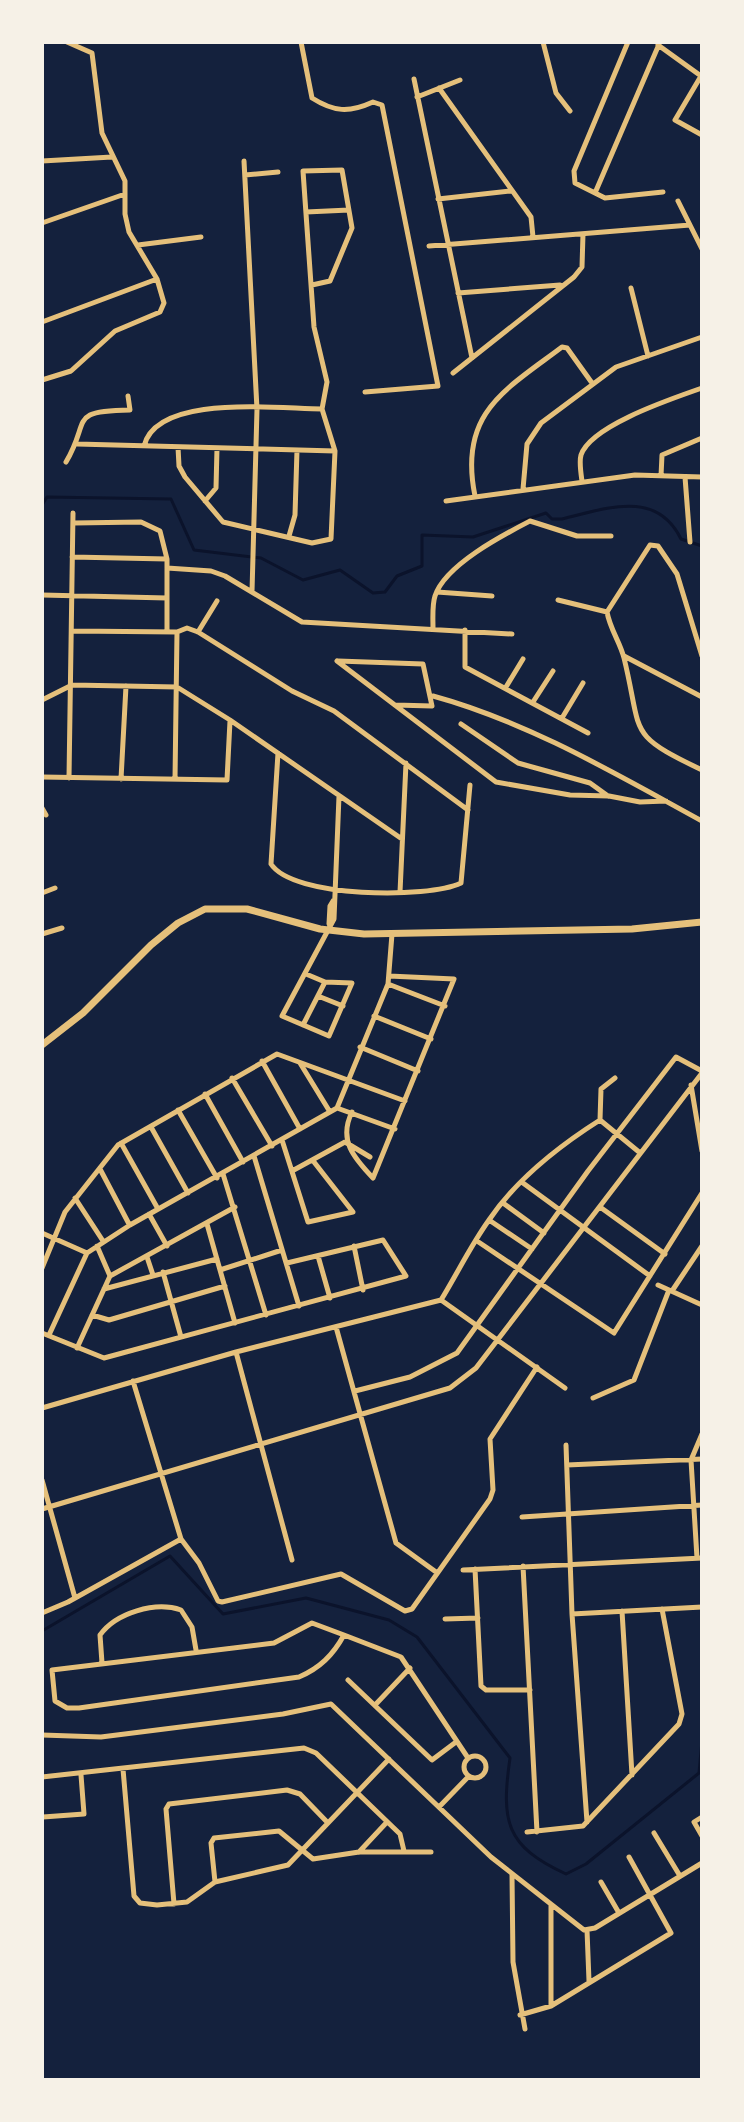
<svg xmlns="http://www.w3.org/2000/svg" width="744" height="2122" viewBox="0 0 744 2122" font-family="'Open Sans',sans-serif">
	<style>
		.lines { fill: none; stroke-linecap: round; stroke-linejoin: round }
		.stream { stroke: #0b132b; stroke-width: 3 }
		.minor { stroke: #e5c07b; stroke-width: 5 }
		.secondary { stroke: #e5c07b; stroke-width: 7 }
	</style>
	<rect width="100%" height="100%" fill="#14213d"/>
	<g class="lines">
		<!-- stream -->
		<path class="stream" d="M42,505L47,497L171,499L194,550L261,558L303,580L340,570L373,593L385,592L397,576L422,566V535L473,537L546,513L552,519H562C605,509 656,488 681,539L702,546
			M42,1631L170,1556L223,1614L306,1598L389,1620L417,1637L510,1758C501,1821 505,1846 566,1874L586,1864L699,1773L702,1741"/>
		<!-- minor -->
		<path class="minor" d="M301,42L312,98C334,112 349,113 373,102L382,105L438,386L365,392
			M543,42L556,93L570,111
			M628,42L574,171L575,183L595,193L660,42
			M658,45L701,76
			M701,76L675,120L702,135
			M414,79L472,358
			M439,88L531,217L533,237
			M417,97L460,80
			M42,161L112,157
			M244,161L257,409L252,592
			M245,175L278,172
			M595,193L605,198L663,192
			M438,199L511,191
			M678,201L702,249
			M306,212L349,210
			M42,223L125,194
			M138,245L201,237
			M429,246L690,225
			M631,288L648,356
			M458,293L560,285
			M42,322L157,279
			M453,373L574,277L582,267L583,234
			M42,380L71,371L115,331L160,312L164,303L157,279L129,232L125,214V181L102,133L92,53L67,42
			M77,444L335,451
			M144,446C157,393 279,409 322,409
			M178,447L179,466L185,477L223,522L312,543L331,539L335,451L322,409L327,382L314,327L303,171L342,170L352,228L330,281L312,285
			M66,462C91,420 67,411 130,410L128,396
			M661,476L662,455L702,438
			M685,477L690,542
			M582,481C581,474 579,462 581,455C591,425 674,398 702,388
			M523,489L527,444L541,423L616,367L702,337
			M475,496C458,413 505,390 562,347L567,348L592,383
			M205,501L216,488L217,448
			M446,501L635,475L702,477
			M74,523L141,522L160,531L167,559V632
			M289,536L295,515L297,450
			M72,557L167,559
			M167,568L211,571L225,576L302,622L512,634
			M437,592L492,596
			M42,595L167,598
			M558,600L607,612
			M433,628C433,618 432,605 435,596C445,565 503,535 530,521L577,536H611
			M465,630V667L588,733
			M72,631L177,632L187,628L198,632L292,691L334,711L468,810
			M198,632L217,601
			M624,656L702,697
			M702,656L677,574L658,546L650,545L607,612C610,629 620,642 624,658C643,735 625,733 702,770
			M337,661L496,782L570,795L609,796L640,802L666,801
			M338,661L423,664L432,706L395,705
			M506,687L523,659
			M433,696C528,722 616,774 702,821
			M42,700L72,685L177,687L230,720L402,839
			M533,702L553,671
			M562,718L583,683
			M461,724L518,763L590,783L608,796
			M278,753L271,864C293,898 428,899 461,883L470,785
			M42,777L227,780L230,721
			M69,778L73,513
			M121,779L126,686
			M175,779L177,632
			M42,808L46,815
			M400,892L406,763
			M42,893L55,888
			M329,924L330,906L333,901
			M42,934L62,928
			M306,974L325,982L352,983L329,1036L282,1016L334,919L339,796
			M388,984L445,1006
			M318,996L343,1006
			M374,1016L431,1039
			M303,1025L325,982
			M360,1047L418,1071
			M262,1061L300,1129
			M300,1063L330,1112
			M232,1078L272,1146
			M691,1085L702,1151
			M205,1094L243,1162
			M337,1108L388,984L392,934
			M337,1108L395,1129
			M178,1110L217,1178
			M352,1112C338,1140 354,1158 373,1178L454,979L389,976
			M600,1120L639,1152
			M151,1127L188,1193
			M282,1140L308,1222L353,1212L314,1162
			M121,1143L158,1209
			M254,1156L299,1306
			M100,1169L129,1224
			M292,1171L345,1142L370,1157
			M223,1174L266,1315
			M523,1183L650,1276
			M75,1198L103,1241
			M503,1203L544,1233
			M600,1207L665,1254
			M149,1214L167,1246
			M489,1220L532,1249
			M207,1224L235,1323
			M42,1233L87,1253
			M477,1241L614,1333L702,1193
			M354,1246L363,1290
			M87,1253L130,1225L337,1108
			M318,1256L330,1298
			M147,1257L153,1275
			M42,1268L65,1212L118,1145L277,1054L405,1101
			M220,1270L282,1250
			M163,1272L181,1337
			M110,1276L235,1207
			M658,1285L702,1305
			M104,1289L217,1259
			M672,1291L702,1246
			M441,1300L565,1388
			M92,1315L109,1320L225,1286
			M336,1327L396,1543L436,1572
			M42,1333L104,1358L406,1276L383,1240L287,1263
			M49,1335L87,1253
			M77,1348L110,1276L97,1246
			M236,1352L292,1560
			M133,1381L181,1539
			M355,1391L410,1377L457,1353L588,1171L676,1057L702,1071
			M593,1398L634,1380L669,1290
			M42,1408L236,1352L441,1300C457,1274 471,1245 489,1220C516,1180 559,1146 600,1120L601,1089L615,1078
			M566,1445L572,1614L587,1822
			M567,1465L702,1459
			M42,1480L75,1598
			M42,1509L450,1388L476,1368L702,1073
			M522,1517L702,1505
			M697,1558L691,1460L702,1434
			M523,1566L537,1832
			M475,1569L481,1686L486,1690H530
			M463,1570L702,1558
			M622,1611L632,1775
			M42,1613L68,1602L181,1539L199,1563L218,1601L222,1602L341,1574L405,1611L412,1609L490,1499L493,1490L490,1439L537,1367
			M572,1614L702,1607
			M445,1619L478,1618
			M312,1623L344,1635C333,1655 320,1668 299,1677L79,1708H67L55,1701L52,1670L274,1643Z
			M344,1635L401,1657L468,1758
			M102,1663L100,1635C116,1613 155,1601 181,1610L192,1627L196,1650
			M348,1680L432,1760L456,1742
			M376,1704L410,1668
			M42,1735L101,1737L283,1714L331,1704L491,1857L584,1930L595,1928L702,1863
			M464 1767a11 11 0 1 1 22 0a11 11 0 1 1-22 0Z
			M123,1769L134,1896L140,1903L157,1905L187,1902L215,1882L288,1865L389,1759
			M42,1777L304,1748L316,1753L400,1834L404,1851
			M439,1807L469,1776
			M43,1817L84,1814L81,1775
			M702,1817L694,1822L702,1836
			M527,1832L583,1826L679,1724L682,1714L662,1609
			M654,1833L680,1876
			M359,1852L387,1822
			M512,1875L513,1962L525,2029
			M215,1882L211,1843L214,1838L279,1831L313,1859L359,1852H431
			M601,1882L619,1913
			M174,1904L166,1809L169,1804L287,1790L300,1794L328,1823
			M551,1905V2005
			M587,1930L589,1981
			M520,2015L551,2006L671,1933L629,1857"/>
		<!-- secondary -->
		<path class="secondary" d="M42,1045L83,1013L151,945L178,923L205,909H247L320,929L364,934L632,929L702,922"/>
	</g>
	<!-- border -->
	<rect width="744" height="2122" fill="none" stroke="#f6f1e7" stroke-width="88"/>
</svg>
